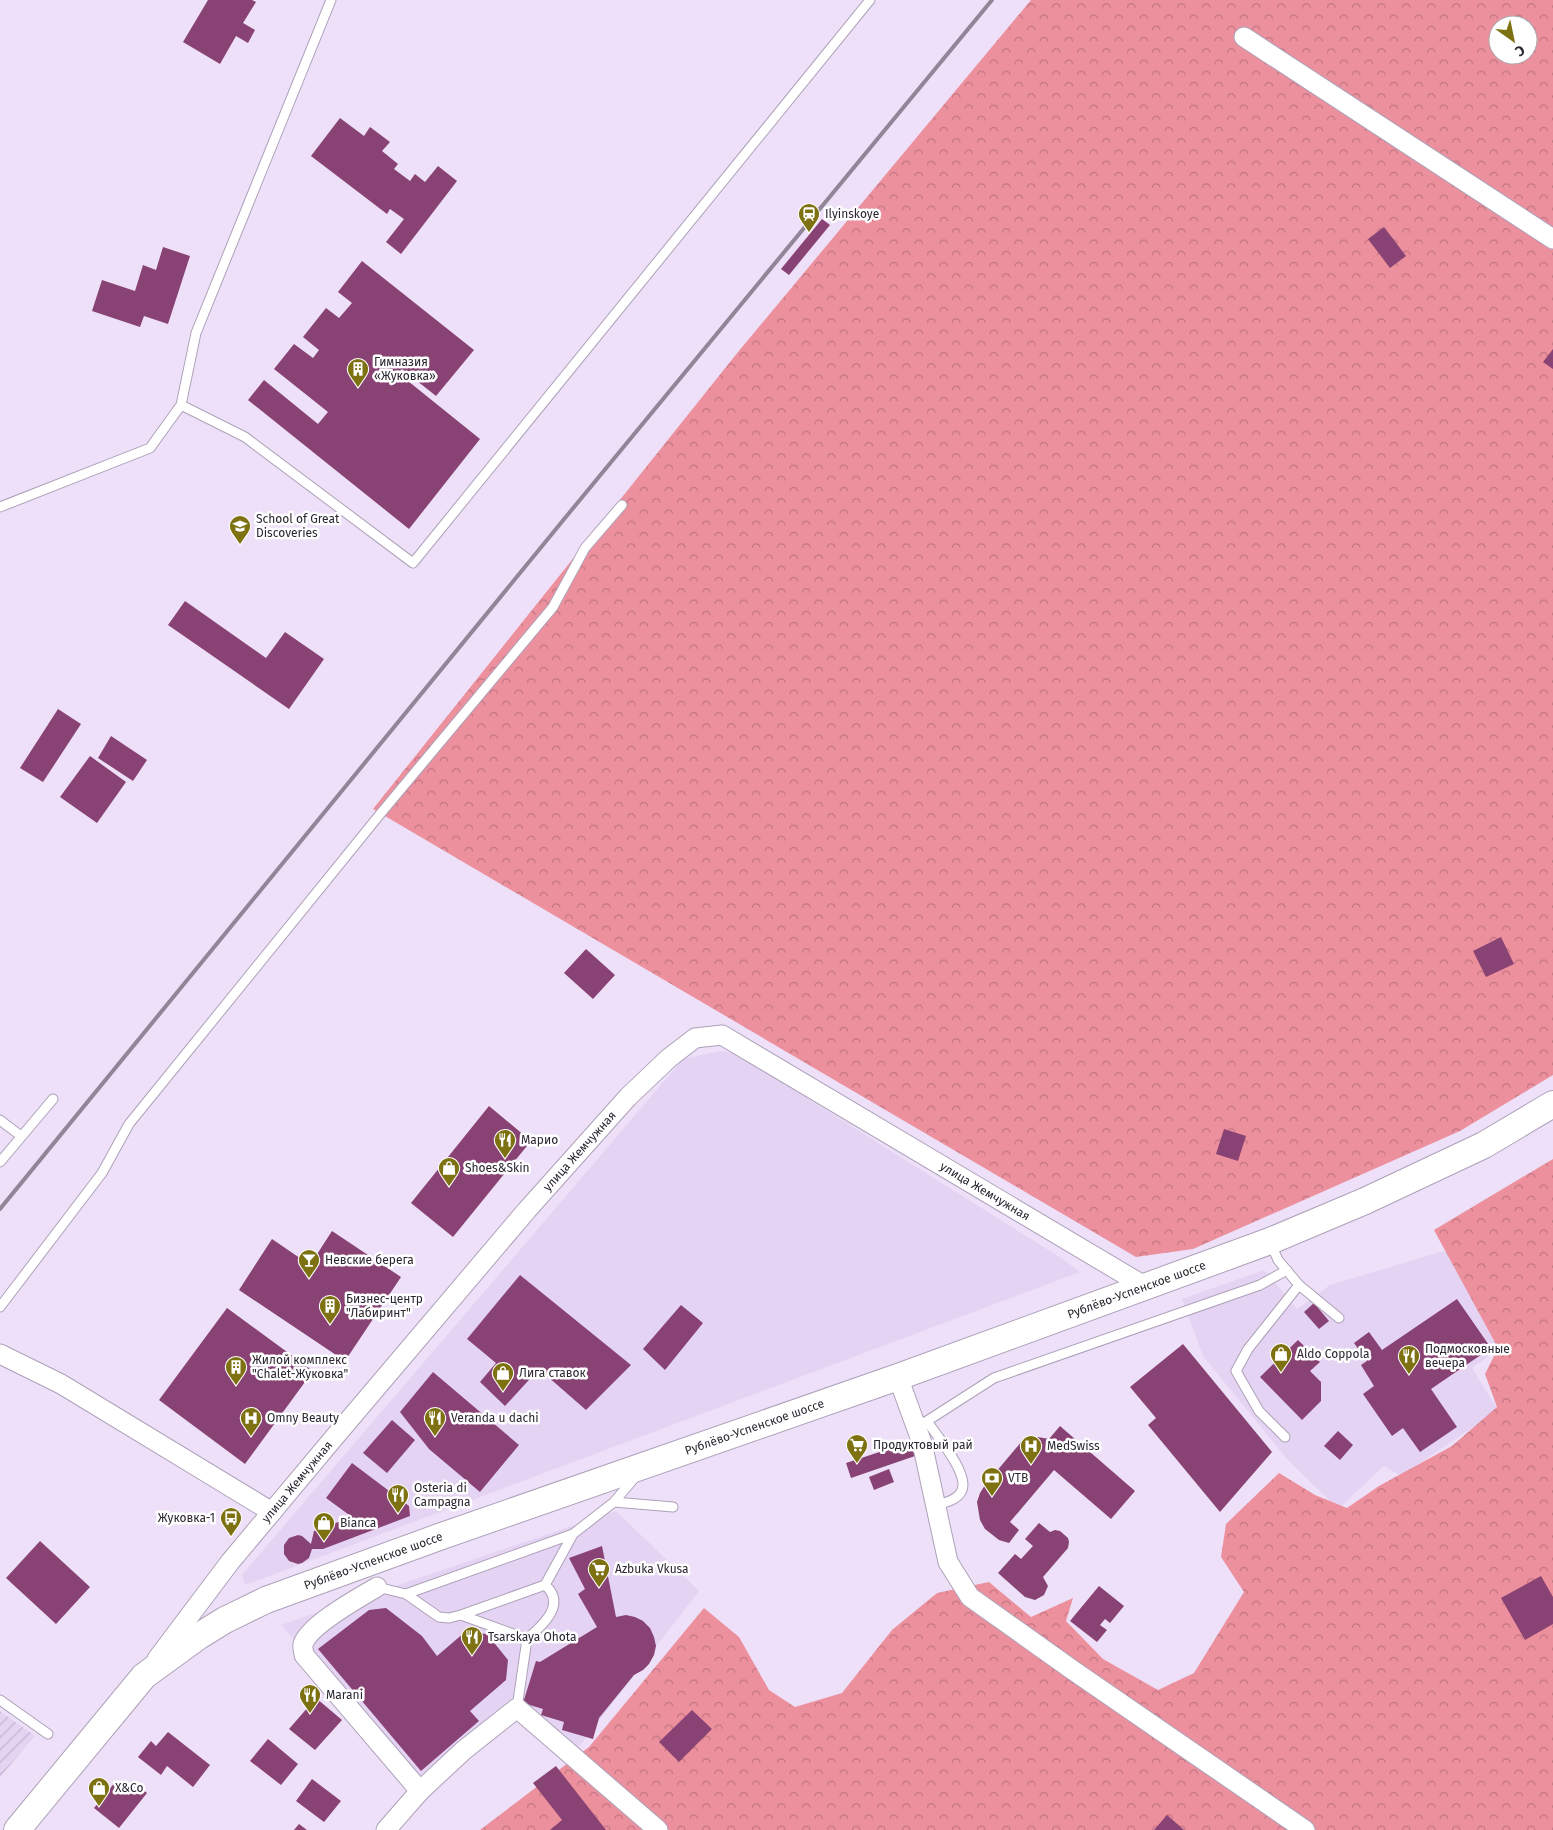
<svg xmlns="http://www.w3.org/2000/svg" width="1553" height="1830" viewBox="0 0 1553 1830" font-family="'Fira Sans',sans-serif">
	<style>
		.built { fill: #e4d3f2 }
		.industrial { fill: url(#industrial-furrows) }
		.forest { fill: url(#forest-crowns); fill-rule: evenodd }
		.building { fill: #884273 }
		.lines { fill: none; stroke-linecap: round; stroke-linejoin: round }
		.service-casing { stroke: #ada1b8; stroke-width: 11 }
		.minor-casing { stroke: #ada1b8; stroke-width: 21 }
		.secondary-casing { stroke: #ada1b8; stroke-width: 28 }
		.service { stroke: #fff; stroke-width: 9 }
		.minor { stroke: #fff; stroke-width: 19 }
		.secondary { stroke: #fff; stroke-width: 26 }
		.rail { stroke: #8f8697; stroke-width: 4 }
		.labels { text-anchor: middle; stroke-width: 5; stroke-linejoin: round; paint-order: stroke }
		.poi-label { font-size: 12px; fill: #2b262f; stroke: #fff; text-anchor: start }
		.street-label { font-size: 12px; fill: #2b262f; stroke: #fff }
	</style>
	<defs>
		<pattern id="industrial-furrows" width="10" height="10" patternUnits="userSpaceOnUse" patternTransform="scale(1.25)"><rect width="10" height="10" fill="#e4d3f2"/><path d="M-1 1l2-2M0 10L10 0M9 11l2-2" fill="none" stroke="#c4b5d0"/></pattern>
		<pattern id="forest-crowns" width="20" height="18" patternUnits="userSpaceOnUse" patternTransform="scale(1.25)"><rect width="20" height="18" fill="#ed909e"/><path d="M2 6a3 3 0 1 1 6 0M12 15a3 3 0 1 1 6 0" fill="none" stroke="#c07581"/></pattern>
	</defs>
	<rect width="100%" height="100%" fill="#ede0f8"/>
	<!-- built -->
	<path class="built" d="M720,1051L735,1053L1064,1260L1080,1272L245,1585L242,1575L683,1059Z
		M1454,1248L1507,1343L1472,1368L1498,1410L1401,1476L1384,1466L1338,1509L1287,1459L1203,1356L1182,1299L1264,1270L1297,1309L1330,1285Z
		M616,1511L699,1591L574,1753L515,1695L416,1779L281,1625Z"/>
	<!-- industrial -->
	<path class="industrial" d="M0,1711L35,1736L0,1777Z"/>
	<!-- forest -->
	<path class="forest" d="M1031,0H1553V1075L1460,1131L1193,1249L1136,1257L373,809L738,352ZM1498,25H1528V55H1498Z
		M1553,1159V1830H480L589,1747L704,1608L739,1637L769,1690L795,1707L842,1693L892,1630L937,1593L989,1582L1031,1617L1073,1598L1066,1621L1103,1659L1158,1690L1194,1673L1244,1592L1221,1557L1226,1524L1279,1473L1315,1495L1347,1508L1379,1486L1452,1446L1497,1407L1485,1374L1498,1348L1434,1230Z"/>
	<!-- building -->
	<path class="building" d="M208,0H252L256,2L243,23L255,30L248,43L236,36L220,64L183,42Z
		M340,118L364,136L370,127L390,142L382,151L398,164L394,169L410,181L415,174L425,182L438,166L457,181L401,254L386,242L404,219L390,209L387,214L311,156Z
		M822,219L830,225L789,275L781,269Z
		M1384,227L1406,256L1390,268L1368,239Z
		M163,247L190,256L168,324L144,316L140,327L92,311L102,280L135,291L143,265L156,270Z
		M362,261L474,350L436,396L402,369L398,373L480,439L409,529L248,400L264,380L318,424L328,412L274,369L294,344L313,358L319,350L303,337L326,308L339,318L352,303L338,292Z
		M1553,349V369L1543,362Z
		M185,601L266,658L285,632L324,659L289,709L168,625Z
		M58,709L81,724L43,782L20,768Z
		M111,736L147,760L133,781L98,758Z
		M90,756L126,782L97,823L60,797Z
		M1501,937L1514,964L1486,977L1473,951Z
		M586,949L615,975L593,999L564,973Z
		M489,1106L531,1141L453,1237L411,1203Z
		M1224,1129L1246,1136L1238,1161L1216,1154Z
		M332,1231L401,1277L345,1361L239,1290L272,1239L310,1265Z
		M520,1275L631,1365L586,1410L539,1369L505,1406L480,1382L496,1363L467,1339Z
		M1457,1299L1491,1348L1431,1389L1457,1427L1420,1452L1403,1428L1392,1436L1363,1394L1374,1386L1361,1365L1367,1361L1354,1343L1369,1332L1382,1350Z
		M1314,1303L1329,1321L1319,1329L1304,1312Z
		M681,1305L703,1323L665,1370L643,1349Z
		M227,1308L313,1371L245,1464L159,1400Z
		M1298,1340L1320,1362L1310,1371L1321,1382V1401L1302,1420L1260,1377Z
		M1183,1344L1272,1452L1220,1512L1148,1425L1156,1418L1130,1387Z
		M433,1372L519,1445L480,1492L429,1449L400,1412Z
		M392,1420L415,1440L387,1473L363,1453Z
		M1060,1426L1135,1491L1111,1519L1054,1470L1010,1522L1019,1530L1009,1543L999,1540L985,1529L980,1520L977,1502L980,1493L985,1485L1022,1441L1027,1446L1033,1439L1038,1437L1049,1439Z
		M1338,1431L1353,1445L1340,1460L1324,1446Z
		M910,1442L915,1456L851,1478L846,1463Z
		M352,1463L409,1506L410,1516L323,1549H312L309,1558L302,1563L298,1564L289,1561L284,1554V1545L289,1538L298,1535L302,1536L311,1544L314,1531L352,1517L326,1498Z
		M889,1469L894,1482L874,1490L869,1477Z
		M1039,1523L1050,1532L1055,1530L1060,1531L1068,1538L1069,1542L1068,1548L1043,1577L1048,1586L1044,1595L1035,1600L1025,1597L998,1573L1015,1554L1021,1559L1033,1546L1025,1539Z
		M40,1541L90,1587L56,1624L6,1578Z
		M602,1546L616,1617L626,1615L635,1617L643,1621L650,1628L654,1637L656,1646L654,1655L649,1664L643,1670L634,1675L599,1718L593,1739L562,1730L564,1722L541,1715L543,1709L523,1703L536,1661L540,1662L597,1627L578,1594L585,1589L569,1558Z
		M1541,1576L1553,1597V1624L1525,1640L1501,1598Z
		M1099,1586L1124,1606L1110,1623L1105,1619L1100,1625L1107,1630L1097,1642L1070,1621Z
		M386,1608L422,1636L437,1656L465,1632L487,1634L508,1660L506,1680L470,1711L479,1721L421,1771L318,1649L369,1610Z
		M316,1698L342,1720L315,1750L289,1729Z
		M692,1710L712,1729L679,1762L659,1742Z
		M168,1732L210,1765L193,1787L167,1766L161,1775L138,1757L151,1741L156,1746Z
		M268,1739L298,1764L281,1785L250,1761Z
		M556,1766L606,1830H550L562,1820L533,1783Z
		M312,1779L341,1801L324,1822L296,1801Z
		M116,1781L126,1789L132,1781L147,1793L119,1828L94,1808Z
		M1167,1815L1184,1830H1154Z
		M299,1824L307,1830H294Z"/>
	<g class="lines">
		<!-- service casing -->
		<g class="service-casing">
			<path id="service" d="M181,405L245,437L413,563L870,0
				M0,507L150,448L181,405L196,333L331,0
				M0,1120L21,1136
				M0,1162L53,1099
				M1271,1244L1278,1260L1299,1285L1248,1349L1236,1371L1259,1411L1285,1437
				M1299,1285L1339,1318
				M0,1307L102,1173L129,1124L381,813L553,607L585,548L622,505
				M927,1421C936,1435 969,1473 962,1490C958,1500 945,1503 935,1505
				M916,1428L994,1378L1260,1285L1287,1270
				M614,1502L673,1507
				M377,1587L406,1594L573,1534L614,1502L637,1475
				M406,1594L439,1617L449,1618L461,1615L527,1639
				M461,1615L545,1585
				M0,1700L48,1734
				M517,1708L527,1639C543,1625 567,1604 545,1585L573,1534"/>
		</g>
		<!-- minor casing -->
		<g class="minor-casing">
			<g id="minor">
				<path d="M1244,37L1553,239"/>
				<path d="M0,1354L61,1384L272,1512"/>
				<path d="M898,1377L922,1443L948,1562L970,1597L1074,1671L1305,1830"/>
				<path d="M377,1587C359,1598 310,1624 303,1644C302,1647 304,1652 304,1655L420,1791"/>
				<path id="s1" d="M157,1659L230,1562L332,1440L527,1210L628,1097L669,1058L695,1038L722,1035L1146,1287"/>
				<path d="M386,1830L420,1791L464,1750L517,1708L658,1830"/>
			</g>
		</g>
		<!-- secondary casing -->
		<g class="secondary-casing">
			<g id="secondary">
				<path id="s2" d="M17,1830L144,1676L199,1636L225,1620L266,1600L439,1537L898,1377L1270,1241L1365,1201L1484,1145L1553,1104"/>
			</g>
		</g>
		<!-- service -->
		<use href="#service" class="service"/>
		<!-- minor -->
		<use href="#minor" class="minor"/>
		<!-- secondary -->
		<use href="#secondary" class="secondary"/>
		<!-- rail -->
		<path class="rail" d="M0,1209L565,518L992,0"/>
	</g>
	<!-- icons -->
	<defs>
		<g id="station-pin" transform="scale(1.125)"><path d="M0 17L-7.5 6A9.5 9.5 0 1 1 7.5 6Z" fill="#7e7111" stroke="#fff"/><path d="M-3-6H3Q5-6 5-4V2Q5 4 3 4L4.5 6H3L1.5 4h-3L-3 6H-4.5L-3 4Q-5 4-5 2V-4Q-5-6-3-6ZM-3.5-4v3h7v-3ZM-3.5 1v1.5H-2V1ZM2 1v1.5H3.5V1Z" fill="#fff"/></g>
		<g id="building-pin" transform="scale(1.125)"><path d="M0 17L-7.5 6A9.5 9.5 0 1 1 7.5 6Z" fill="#7e7111" stroke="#fff"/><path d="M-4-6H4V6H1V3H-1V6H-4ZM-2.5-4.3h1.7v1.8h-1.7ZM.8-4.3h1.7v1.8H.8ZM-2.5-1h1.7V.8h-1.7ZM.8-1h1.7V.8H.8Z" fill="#fff"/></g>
		<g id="school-pin" transform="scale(1.125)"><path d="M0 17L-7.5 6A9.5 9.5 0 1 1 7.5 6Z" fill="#7e7111" stroke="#fff"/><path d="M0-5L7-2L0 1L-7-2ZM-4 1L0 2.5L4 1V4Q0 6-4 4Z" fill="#fff"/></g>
		<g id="restaurant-pin" transform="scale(1.125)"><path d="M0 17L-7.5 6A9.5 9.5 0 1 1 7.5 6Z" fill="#7e7111" stroke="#fff"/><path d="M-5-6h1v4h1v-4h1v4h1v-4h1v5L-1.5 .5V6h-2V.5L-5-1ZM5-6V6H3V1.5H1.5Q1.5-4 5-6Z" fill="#fff"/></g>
		<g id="shop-pin" transform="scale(1.125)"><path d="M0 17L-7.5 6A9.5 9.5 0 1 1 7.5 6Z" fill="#7e7111" stroke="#fff"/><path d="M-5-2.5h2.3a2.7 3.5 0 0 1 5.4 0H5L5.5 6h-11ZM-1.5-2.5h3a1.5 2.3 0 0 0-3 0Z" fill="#fff"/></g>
		<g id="bar-pin" transform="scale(1.125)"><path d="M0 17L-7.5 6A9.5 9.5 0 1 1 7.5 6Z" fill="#7e7111" stroke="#fff"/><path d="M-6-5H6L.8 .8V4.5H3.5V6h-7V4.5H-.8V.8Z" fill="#fff"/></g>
		<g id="hospital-pin" transform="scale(1.125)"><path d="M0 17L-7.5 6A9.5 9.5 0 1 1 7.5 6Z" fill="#7e7111" stroke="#fff"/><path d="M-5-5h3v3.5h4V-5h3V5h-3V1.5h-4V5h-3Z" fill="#fff"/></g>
		<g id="supermarket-pin" transform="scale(1.125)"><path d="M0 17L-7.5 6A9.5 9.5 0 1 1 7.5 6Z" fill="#7e7111" stroke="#fff"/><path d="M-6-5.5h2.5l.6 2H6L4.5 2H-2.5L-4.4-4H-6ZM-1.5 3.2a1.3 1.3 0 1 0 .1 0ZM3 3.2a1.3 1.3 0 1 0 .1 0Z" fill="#fff"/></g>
		<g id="bank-pin" transform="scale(1.125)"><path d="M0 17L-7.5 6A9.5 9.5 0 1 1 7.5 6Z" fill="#7e7111" stroke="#fff"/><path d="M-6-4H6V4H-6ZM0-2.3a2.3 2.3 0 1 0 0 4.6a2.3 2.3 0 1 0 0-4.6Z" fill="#fff"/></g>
		<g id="bus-pin" transform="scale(1.125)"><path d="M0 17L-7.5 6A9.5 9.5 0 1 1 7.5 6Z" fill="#7e7111" stroke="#fff"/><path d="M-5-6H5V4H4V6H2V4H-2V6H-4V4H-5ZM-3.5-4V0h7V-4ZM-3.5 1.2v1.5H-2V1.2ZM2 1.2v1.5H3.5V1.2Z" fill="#fff"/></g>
	</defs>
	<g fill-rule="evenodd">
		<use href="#station-pin" x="809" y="214"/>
		<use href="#building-pin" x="358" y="369"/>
		<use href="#school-pin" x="240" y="526"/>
		<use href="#restaurant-pin" x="505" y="1140"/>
		<use href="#shop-pin" x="449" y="1168"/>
		<use href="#bar-pin" x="309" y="1260"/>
		<use href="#building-pin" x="330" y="1306"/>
		<use href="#shop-pin" x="1281" y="1354"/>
		<use href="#restaurant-pin" x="1409" y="1356"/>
		<use href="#building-pin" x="236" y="1367"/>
		<use href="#shop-pin" x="503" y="1373"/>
		<use href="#hospital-pin" x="251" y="1418"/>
		<use href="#restaurant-pin" x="435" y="1418"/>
		<use href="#supermarket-pin" x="857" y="1445"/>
		<use href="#hospital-pin" x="1031" y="1446"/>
		<use href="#bank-pin" x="992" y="1478"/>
		<use href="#restaurant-pin" x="398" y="1495"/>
		<use href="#bus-pin" x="231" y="1518"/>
		<use href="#shop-pin" x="324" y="1523"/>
		<use href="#supermarket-pin" x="599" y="1569"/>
		<use href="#restaurant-pin" x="472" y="1637"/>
		<use href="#restaurant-pin" x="310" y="1695"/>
		<use href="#shop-pin" x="99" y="1788"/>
	</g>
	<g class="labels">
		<!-- poi labels -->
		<g class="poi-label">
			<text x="825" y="218">Ilyinskoye</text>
			<text x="374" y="366">Гимназия<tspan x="374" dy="14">«Жуковка»</tspan></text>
			<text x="256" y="523">School of Great<tspan x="256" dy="14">Discoveries</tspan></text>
			<text x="521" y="1144">Марио</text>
			<text x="465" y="1172">Shoes&amp;Skin</text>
			<text x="325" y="1264">Невские берега</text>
			<text x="346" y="1303">Бизнес-центр<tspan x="346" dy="14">"Лабиринт"</tspan></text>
			<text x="1425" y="1353">Подмосковные<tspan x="1425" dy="14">вечера</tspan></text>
			<text x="1297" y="1358">Aldo Coppola</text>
			<text x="252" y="1364">Жилой комплекс<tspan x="252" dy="14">"Chalet-Жуковка"</tspan></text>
			<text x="519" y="1377">Лига ставок</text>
			<text x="267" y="1422">Omny Beauty</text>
			<text x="451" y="1422">Veranda u dachi</text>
			<text x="873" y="1449">Продуктовый рай</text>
			<text x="1047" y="1450">MedSwiss</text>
			<text x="1008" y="1482">VTB</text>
			<text x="414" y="1492">Osteria di<tspan x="414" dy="14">Campagna</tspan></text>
			<text x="215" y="1522" text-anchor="end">Жуковка-1</text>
			<text x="340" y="1527">Bianca</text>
			<text x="615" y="1573">Azbuka Vkusa</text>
			<text x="488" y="1641">Tsarskaya Ohota</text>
			<text x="326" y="1699">Marani</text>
			<text x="115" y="1792">X&amp;Co</text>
		</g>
		<!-- street labels -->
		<g class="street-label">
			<text dy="4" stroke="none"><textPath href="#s1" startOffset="661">улица Жемчужная</textPath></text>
			<text dy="4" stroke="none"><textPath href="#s1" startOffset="1156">улица Жемчужная</textPath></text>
			<text dy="4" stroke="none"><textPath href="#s2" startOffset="1268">Рублёво-Успенское шоссе</textPath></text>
			<text dy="4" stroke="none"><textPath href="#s2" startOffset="862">Рублёво-Успенское шоссе</textPath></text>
			<text dy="4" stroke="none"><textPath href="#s1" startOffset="226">улица Жемчужная</textPath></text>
			<text dy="4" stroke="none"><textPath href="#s2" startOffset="458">Рублёво-Успенское шоссе</textPath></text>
		</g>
	</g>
	<!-- north arrow -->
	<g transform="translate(1513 40) rotate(147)"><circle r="24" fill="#ffffff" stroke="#aaa8ac"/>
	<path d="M0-4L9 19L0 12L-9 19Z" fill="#7e7111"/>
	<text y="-8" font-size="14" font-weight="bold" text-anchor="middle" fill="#2b262f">С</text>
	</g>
</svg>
